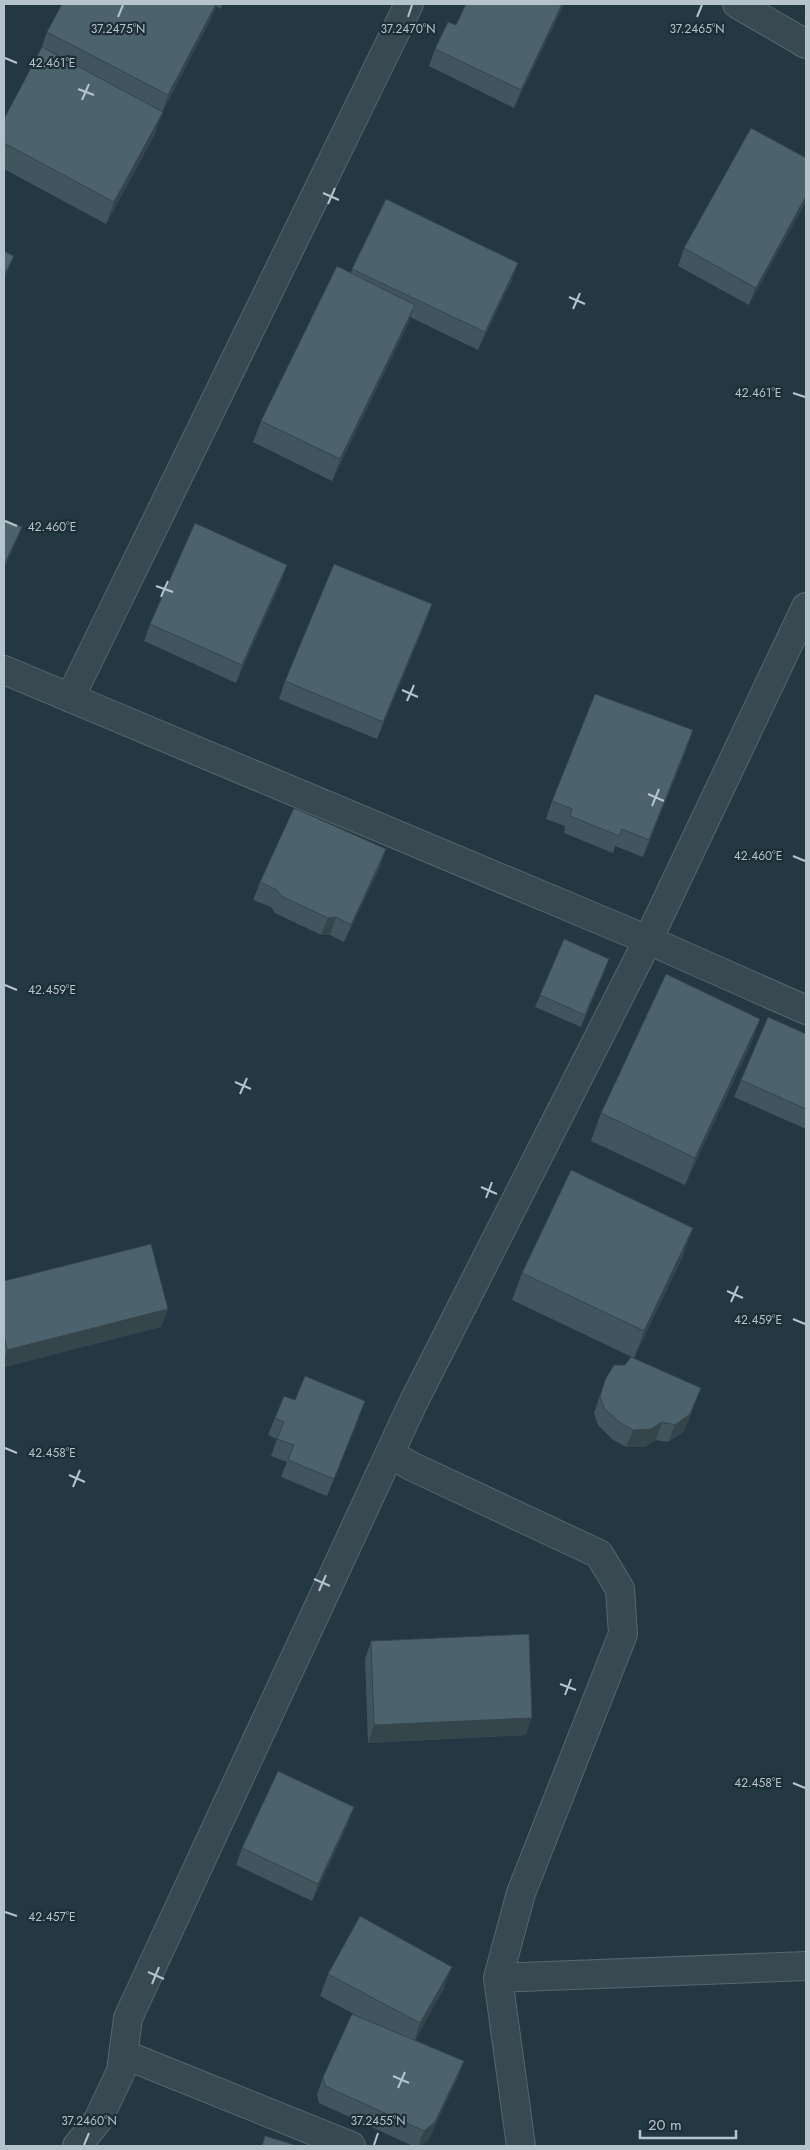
<svg xmlns="http://www.w3.org/2000/svg" width="810" height="2150" viewBox="0 0 810 2150" font-family="Jost,sans-serif">
	<style>
		.lines { fill: none; stroke-linecap: round; stroke-linejoin: round }
		.street-casing { stroke: #56676f; stroke-width: 30 }
		.street { stroke: #384952; stroke-width: 28 }
		.wall { fill: #41555e }
		.shaded-wall { fill: #35454c }
		.building { fill: #4c636d; stroke: #35454c }
		.ticks { fill: none; stroke: #b5c4cc; stroke-width: 2 }
		.ticks-label { font-size: 12px; text-anchor: middle; fill: #b5c4cc; stroke: #1d2e37; stroke-width: 4.5; stroke-linejoin: round; paint-order: stroke }
	</style>
	<rect width="100%" height="100%" fill="#233842"/>
	<g class="lines">
		<!-- street casing -->
		<g class="street-casing">
			<path id="street" d="M737,4L806,44
				M4,670L648,940L806,1010
				M70,698L409,4
				M390,1454L413,1467L599,1554L620,1589L623,1634L521,1893L498,1978L521,2146
				M498,1978L806,1966
				M123,2054L351,2146
				M77,2146L98,2120L121,2071L128,2018L413,1403L648,940L806,607"/>
		</g>
		<!-- street -->
		<use href="#street" class="street"/>
	</g>
	<!-- wall -->
	<path class="wall" d="M62,4H223L220,9L216,6L211,19L162,112L155,134L106,224L4,169V119L40,52L47,32Z
		M466,4H564L514,108L429,66L435,49L456,25Z
		M806,158L749,305L678,266L684,248Z
		M352,269L512,280L478,350L410,317L407,326L332,481L253,442L261,421L351,273Z
		M287,565L281,582L236,683L144,641L150,624Z
		M432,604L426,621L377,739L279,699L285,681Z
		M687,748L643,857L615,846L613,853L564,833L565,826L546,819L552,801Z
		M386,849L380,867L344,942L330,935H321L275,913L271,907L253,900L260,882Z
		M609,959L581,1027L535,1007L540,995Z
		M760,1019L750,1046L685,1185L591,1141L601,1113Z
		M806,1034V1129L734,1097L741,1080Z
		M683,1256L634,1358L694,1406L684,1431L668,1442L656,1440L644,1447H626L612,1439L598,1425L594,1413L606,1378L634,1358L512,1300L522,1273Z
		M4,1281L168,1309L161,1327L4,1367Z
		M295,1400L359,1418L327,1496L281,1477L287,1462L271,1456L277,1439L268,1435L275,1418Z
		M371,1641L526,1735L368,1743L365,1659Z
		M348,1824L312,1901L236,1865L242,1848Z
		M328,1974L444,1988L415,2040L464,2061L457,2079L429,2139L420,2146H413L319,2103L317,2095L323,2077L363,2019L320,1996Z"/>
	<!-- shaded-wall -->
	<path class="shaded-wall" d="M216,4H217L211,19L160,117L168,95Z
		M562,4H564L562,9L514,108L521,90Z
		M163,112L155,134L106,224L114,202Z
		M806,196V202L749,305L756,288Z
		M14,256L7,273L4,280V275Z
		M518,263L512,280L478,350L485,332Z
		M415,305L407,326L332,481L340,459Z
		M22,527L15,545L4,569V565Z
		M287,565L281,582L236,683L242,665Z
		M432,604L426,621L377,739L383,722Z
		M693,730L687,748L643,857L649,840Z
		M386,849L380,867L344,942L351,925Z
		M336,917L330,935H321L328,918Z
		M609,959L605,971L581,1027L585,1015Z
		M760,1019L750,1046L685,1185L695,1158Z
		M693,1228L683,1256L634,1358L644,1331Z
		M168,1309L161,1327L4,1367V1360L7,1350Z
		M701,1388L684,1431L668,1442L675,1425Z
		M365,1401L359,1418L327,1496L334,1479Z
		M662,1422L656,1440L644,1447H626L633,1430Z
		M532,1718L526,1735L368,1743L374,1725Z
		M354,1807L348,1824L312,1901L318,1884Z
		M452,1967L444,1988L413,2045L420,2023Z
		M464,2061L457,2079L429,2139L420,2146H418L424,2131Z"/>
	<!-- building -->
	<path class="building" d="M62,4H216L168,95L47,32Z
		M466,4H562L521,90L435,49L448,22L456,25Z
		M42,47L163,112L114,202L4,143V119Z
		M751,128L806,158V196L756,288L684,248Z
		M386,199L518,263L485,332L352,269Z
		M4,251L14,256L4,275Z
		M337,266L415,305L340,459L261,421Z
		M4,519L22,527L4,565Z
		M195,523L287,565L242,665L150,624Z
		M334,564L432,604L383,722L285,681Z
		M595,694L693,730L649,840L622,829L619,836L570,816L572,809L552,801Z
		M294,808L386,849L351,925L336,917L328,918L281,896L277,890L260,882Z
		M564,939L609,959L585,1015L540,995Z
		M666,974L760,1019L695,1158L601,1113Z
		M768,1017L806,1034V1109L741,1080Z
		M571,1170L693,1228L644,1331L522,1273Z
		M151,1244L168,1309L7,1350L4,1335V1281Z
		M631,1357L701,1388L690,1414L675,1425L662,1422L651,1429L633,1430L619,1422L604,1408L600,1396L606,1378L614,1365H625Z
		M305,1376L365,1401L334,1479L288,1460L294,1445L277,1439L284,1422L275,1418L284,1396L295,1400Z
		M529,1634L532,1718L374,1725L371,1641Z
		M278,1771L354,1807L318,1884L242,1848Z
		M360,1916L452,1967L420,2023L328,1974Z
		M352,2014L464,2061L435,2122L424,2131L325,2086L323,2077Z
		M265,2136L298,2146H262Z"/>
	<!-- ticks -->
	<path class="ticks" d="M118,17L123,5M408,17L412,5M697,17L702,5M5,58L17,63M78,89L94,95M82,100L89,84M323,193L339,200M328,204L335,188M569,297L585,304M573,309L580,293M793,393L805,397M5,521L17,526M156,586L173,592M161,597L168,581M402,690L418,697M407,701L414,685M648,794L664,801M652,806L659,789M793,856L805,861M5,985L17,990M235,1082L251,1089M240,1094L247,1078M481,1187L497,1194M486,1198L492,1182M727,1291L743,1298M731,1302L738,1286M793,1319L805,1324M5,1448L17,1453M69,1475L85,1482M73,1487L80,1470M314,1579L330,1586M319,1591L326,1575M560,1684L576,1690M565,1695L571,1679M793,1783L805,1788M5,1912L17,1916M148,1972L164,1979M152,1984L159,1967M393,2076L409,2083M398,2088L405,2072M84,2145L89,2133M374,2145L378,2133"/>
	<g class="ticks-label">
		<text x="697" y="33">37.2465°N</text>
		<text x="118" y="33">37.2475°N</text>
		<text x="408" y="33">37.2470°N</text>
		<text x="52" y="67">42.461°E</text>
		<text x="758" y="397">42.461°E</text>
		<text x="52" y="531">42.460°E</text>
		<text x="758" y="860">42.460°E</text>
		<text x="52" y="994">42.459°E</text>
		<text x="758" y="1324">42.459°E</text>
		<text x="52" y="1457">42.458°E</text>
		<text x="758" y="1787">42.458°E</text>
		<text x="52" y="1921">42.457°E</text>
		<text x="89" y="2125">37.2460°N</text>
		<text x="378" y="2125">37.2455°N</text>
	</g>
	<!-- border -->
	<rect width="810" height="2150" fill="none" stroke="#b5c4cc" stroke-width="10"/>
	<!-- scale -->
	<path d="M640 2130v8h96v-8" fill="none" stroke="#b5c4cc" stroke-width="2.5"/>
	<text x="648" y="2130" font-size="15" fill="#b5c4cc" stroke="#1d2e37" stroke-width="4" paint-order="stroke">20 m</text>
</svg>
